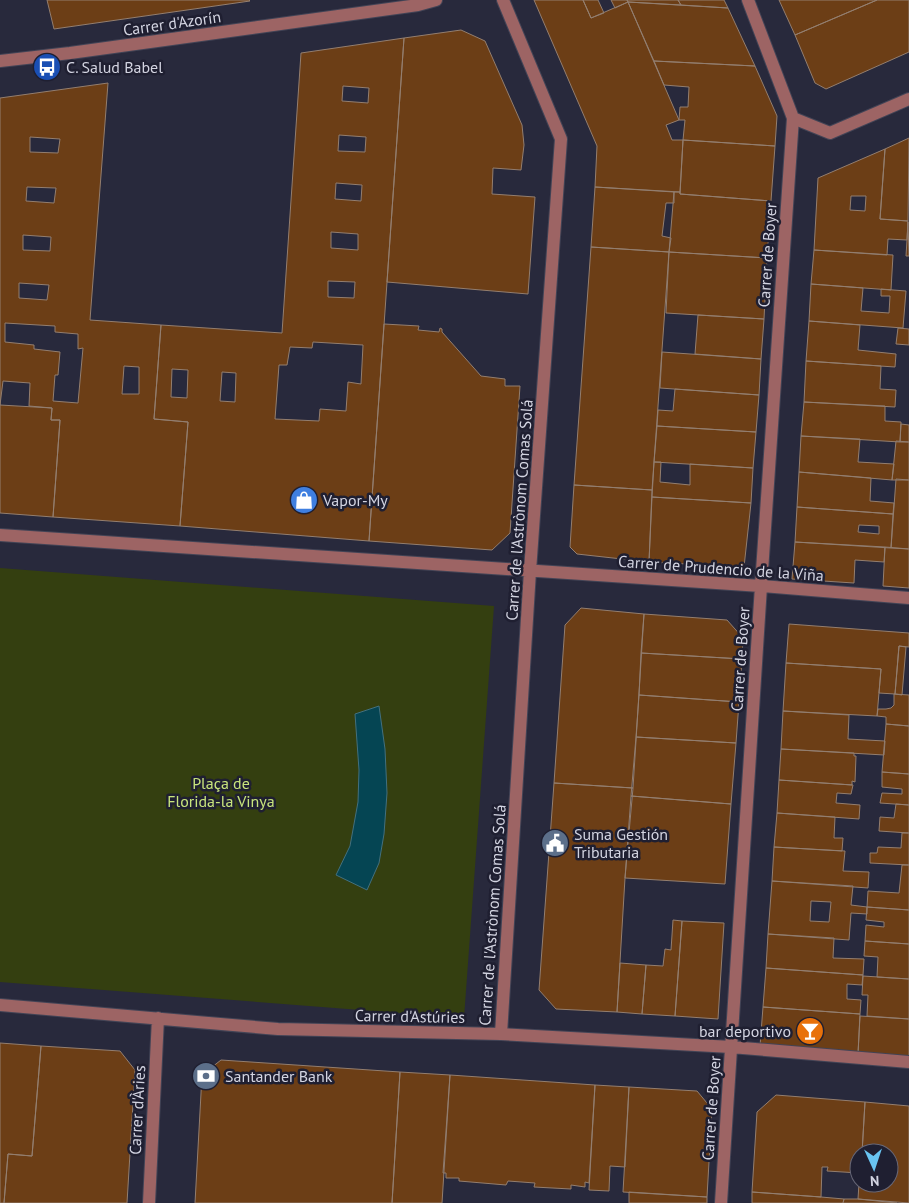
<svg xmlns="http://www.w3.org/2000/svg" width="909" height="1203" viewBox="0 0 909 1203" font-family="'PT Sans',sans-serif">
	<style>
		.green { fill: #343f10 }
		.water { fill: #054553; stroke: #43707e }
		.building { fill: #6c3e16; stroke: #937e6f; fill-rule: evenodd }
		.lines { fill: none; stroke-linecap: round; stroke-linejoin: round }
		.minor-casing { stroke: #434456; stroke-width: 14 }
		.minor { stroke: #9d6464; stroke-width: 12 }
		.labels { text-anchor: middle; stroke-width: 5; stroke-linejoin: round; paint-order: stroke }
		.street-label { font-size: 16px; fill: #d3d4e1; stroke: #1f1f31 }
		.poi-label { font-size: 16px; fill: #d3d4e1; stroke: #1f1f31; text-anchor: start }
		.park-label { font-size: 16px; fill: #c8e47c; stroke: #1f1f31 }
	</style>
	<rect width="100%" height="100%" fill="#28293c"/>
	<!-- green -->
	<path class="green" d="M0,568L494,606L464,1018L0,982Z"/>
	<!-- water -->
	<path class="water" d="M379,706L385,749L387,793L384,834L379,863L367,890L336,875L350,846L358,802L359,770L355,714Z"/>
	<!-- building -->
	<path class="building" d="M47,0H249L250,1L54,29Z
		M534,0H583L591,18L628,2L679,120L666,125L672,140H683L680,192L595,187L597,146Z
		M583,0H598L604,13L591,18Z
		M611,0H627L628,2L615,8Z
		M627,0H678L681,5L628,2Z
		M678,0H724L728,8L681,5Z
		M779,0H877L795,35Z
		M877,0H909V52L826,89L815,83L795,35Z
		M628,2L728,8L755,66L654,61Z
		M461,30L485,41L522,125L524,145L521,170L493,168L492,194L535,197L528,294L387,282L404,38Z
		M404,38L369,541L180,526L188,422L154,419L161,325L282,333L301,53ZM343,86L369,88L368,103L342,101ZM339,135L366,137L365,152L338,151ZM336,183L362,185L361,201L335,199ZM331,232L358,234V250L331,248ZM328,281L355,282L354,298L328,297ZM313,342L363,345L361,384L348,382L346,411L320,409L319,421L275,419L279,365H287L290,347L312,348ZM172,369L188,370L187,398L171,397ZM222,372L236,373L235,402L220,401Z
		M654,61L755,66L777,116L775,146L683,140L685,120H679L680,107H688L689,87L664,85Z
		M108,83L90,320L161,325L154,419L188,422L180,526L53,517L60,420H51L52,408L29,406L30,383L3,381L0,405V98ZM30,137L60,139L58,153L30,152ZM27,187L56,188L54,203L26,201ZM23,235L51,237L50,251L23,250ZM19,283L49,285L47,300L19,298ZM5,323L55,326V332L78,334V349L83,348L78,403L53,401L55,375H58L60,352L34,349V345L5,342ZM124,366L139,367V394H122Z
		M909,138L908,221L880,219L885,149Z
		M683,140L775,146L771,201L680,194Z
		M885,149L880,219L908,221L907,240L888,239L887,255L814,250L818,178ZM851,196H866L865,211L850,210Z
		M595,187L674,192V203H666L662,236L671,238L669,252L591,247Z
		M674,192H680V194L771,201L767,258L669,252Z
		M908,222L909,256H906L907,240Z
		M591,247L669,252L652,490L574,485Z
		M814,250L893,255L891,290L811,284Z
		M669,252L767,258L764,319L666,313Z
		M811,284L863,288L861,311L889,313L890,296H881V289L906,291L903,328L809,321Z
		M698,315L764,319L761,359L695,354Z
		M809,321L860,325L858,350L896,354L895,367L806,361Z
		M384,324L419,326L418,330L439,332L440,328L442,329V332L481,376L505,379V386H520L510,533L492,550L369,541Z
		M898,328L909,329V345L896,344Z
		M662,352L761,359L759,395L660,388Z
		M806,361L881,366L880,389L896,390L895,407L804,402Z
		M675,389L759,395L756,432L657,426L658,410L673,411Z
		M804,402L885,406V421L901,422L900,442L801,436Z
		M0,405L52,408L51,420H60L53,517L0,513Z
		M901,424L909,425V442H900Z
		M657,426L756,432L753,468L654,462Z
		M801,436L860,439L858,462L894,464L892,480L799,472Z
		M896,441L909,442V480H892Z
		M654,462H661L660,482L690,485V464L753,468L751,503L652,497Z
		M799,472L871,478L870,501L894,503L893,514L797,507Z
		M896,479L909,480V549L891,548Z
		M574,485L652,490L649,562L577,554L570,547Z
		M652,497L751,503L744,567L649,562Z
		M797,507L893,514L891,548L795,542ZM859,525L879,526V534L858,532Z
		M795,542L885,547L884,562L855,560L854,583L792,579Z
		M885,547L909,549V588L883,586Z
		M581,608L644,614L633,788L554,783L565,625Z
		M644,614L727,620L743,638L742,659L641,653Z
		M789,624L909,633V647L899,646L895,694L879,693L881,669L786,663Z
		M899,646L906,647L902,695L895,694Z
		M641,653L742,659L739,702L639,695Z
		M786,663L881,669L877,716L783,711Z
		M894,694L909,695V726L886,724V717L877,716L878,709H886L891,708L894,705Z
		M639,695L739,702L736,743L636,737Z
		M783,711L849,715L848,739L885,741L884,755L781,749Z
		M886,724L909,726V774L882,772Z
		M636,737L736,743L731,804L631,796Z
		M781,749L854,753V756H856L855,782L852,781V785L779,780Z
		M882,772L909,774V805L880,803L882,793L902,794V789L882,787Z
		M779,780L853,785L851,794L837,793L836,803L860,805L859,819L777,813Z
		M554,783L633,788L625,878L617,1012L556,1009L539,990Z
		M631,796L731,804L725,884L625,878Z
		M896,804L909,805V833L879,831L880,817L894,818Z
		M777,813L835,817L834,838H843L842,851L774,847Z
		M902,833H909V865L870,863V853H877L878,847L901,848Z
		M774,847L845,851L843,871L869,872L868,888L772,881Z
		M902,865H909V910L867,907L868,891L899,893Z
		M772,881L853,886L851,905L867,907V914L851,913L849,940L768,934ZM811,901L831,902L829,922L810,921Z
		M867,907L909,910V944L865,941L866,925L884,927V922L866,920Z
		M673,920L682,921L675,1016L642,1014L646,965L663,966L665,949L671,950Z
		M682,921L724,923L718,1019L675,1016Z
		M768,934L834,938L833,958L864,959L863,975L766,968Z
		M865,941L909,944V979L877,977L878,957L864,956Z
		M620,963L646,965L642,1014L617,1012Z
		M766,968L863,975L862,985L847,984V999L861,1000L860,1014L763,1007Z
		M863,976L909,979V1019L867,1016L868,995H862Z
		M763,1007L860,1014L858,1054L760,1046Z
		M860,1016L909,1019V1057L858,1054Z
		M0,1043L41,1046L32,1156L8,1154L4,1203H0Z
		M41,1046L120,1051L135,1070L127,1203H4L8,1154L32,1156Z
		M221,1060L400,1072L392,1203H195L202,1075Z
		M400,1072L450,1075L442,1203H392Z
		M450,1075L595,1085L589,1183L585,1182V1187L571,1185V1189L534,1187L535,1183L508,1181L506,1185L459,1181V1178H446V1173H443Z
		M595,1085L629,1087L625,1167L610,1166L609,1191L589,1190Z
		M629,1087L697,1091L712,1109L707,1197L623,1192Z
		M776,1095L865,1102L862,1153H859V1173L827,1171L828,1167H822L821,1197L752,1192L757,1112Z
		M865,1102L909,1106V1203L858,1199L859,1183H889V1153H862Z
		M629,1192L707,1197V1203H629Z
		M752,1192L821,1197L844,1199L843,1203H752Z
		M844,1199H858L897,1203H843Z"/>
	<g class="lines">
		<!-- minor casing -->
		<g class="minor-casing">
			<path id="minor" d="M0,61L70,53L418,5L436,0
				M793,118L830,133L909,99
				M0,535L761,586L909,598
				M0,1005L278,1029L501,1034L731,1047L909,1062
				M501,1034L530,571L561,139L503,0
				M149,1203L158,1018
				M721,1203L761,586L793,118L748,0"/>
		</g>
		<!-- minor -->
		<use href="#minor" class="minor"/>
	</g>
	<!-- icons -->
	<defs>
		<g id="bus-disc" transform="scale(1.4375)"><circle r="9.5" fill="#1a4fb4" stroke="#1f1f31"/><path d="M-5-6H5V4H4V6H2V4H-2V6H-4V4H-5ZM-3.5-4V0h7V-4ZM-3.5 1.2v1.5H-2V1.2ZM2 1.2v1.5H3.5V1.2Z" fill="#fff"/></g>
		<g id="shop-disc" transform="scale(1.4375)"><circle r="9.5" fill="#3f7fe0" stroke="#1f1f31"/><path d="M-5-2.5h2.3a2.7 3.5 0 0 1 5.4 0H5L5.5 6h-11ZM-1.5-2.5h3a1.5 2.3 0 0 0-3 0Z" fill="#fff"/></g>
		<g id="civic-disc" transform="scale(1.4375)"><circle r="9.5" fill="#5c6f8a" stroke="#1f1f31"/><path d="M-.6-6.5H3V-4.5H.6V-3L4-1V1h2V6H-6V1h2V-1L-.6-3ZM-1.2 2.5V6h2.4V2.5Z" fill="#fff"/></g>
		<g id="bar-disc" transform="scale(1.4375)"><circle r="9.5" fill="#e8710a" stroke="#1f1f31"/><path d="M-6-5H6L.8 .8V4.5H3.5V6h-7V4.5H-.8V.8Z" fill="#fff"/></g>
		<g id="bank-disc" transform="scale(1.4375)"><circle r="9.5" fill="#5c6f8a" stroke="#1f1f31"/><path d="M-6-4H6V4H-6ZM0-2.3a2.3 2.3 0 1 0 0 4.6a2.3 2.3 0 1 0 0-4.6Z" fill="#fff"/></g>
	</defs>
	<g fill-rule="evenodd">
		<use href="#bus-disc" x="47" y="67"/>
		<use href="#shop-disc" x="304" y="500"/>
		<use href="#civic-disc" x="555" y="843"/>
		<use href="#bar-disc" x="810" y="1031"/>
		<use href="#bank-disc" x="206" y="1076"/>
	</g>
	<g class="labels">
		<!-- street labels -->
		<g class="street-label">
			<text transform="translate(172 23) rotate(-8)" y="6">Carrer d'Azorín</text>
			<text transform="translate(767 255) rotate(-86)" y="6">Carrer de Boyer</text>
			<text transform="translate(519 510) rotate(-86)" y="6">Carrer de l'Astrònom Comas Solá</text>
			<text transform="translate(721 568) rotate(4)" y="6">Carrer de Prudencio de la Viña</text>
			<text transform="translate(740 659) rotate(-86)" y="6">Carrer de Boyer</text>
			<text transform="translate(492 915) rotate(-86)" y="6">Carrer de l'Astrònom Comas Solá</text>
			<text transform="translate(410 1016) rotate(1)" y="6">Carrer d'Astúries</text>
			<text transform="translate(711 1108) rotate(-86)" y="6">Carrer de Boyer</text>
			<text transform="translate(137 1110) rotate(-87)" y="6">Carrer d'Àries</text>
		</g>
		<!-- poi labels -->
		<g class="poi-label">
			<text x="66" y="73">C. Salud Babel</text>
			<text x="323" y="506">Vapor-My</text>
			<text x="574" y="840">Suma Gestión<tspan x="574" dy="18">Tributaria</tspan></text>
			<text x="791" y="1037" text-anchor="end">bar deportivo</text>
			<text x="225" y="1082">Santander Bank</text>
		</g>
		<!-- park labels -->
		<g class="park-label">
			<text x="221" y="789">Plaça de<tspan x="221" dy="18">Florida-la Vinya</tspan></text>
		</g>
	</g>
	<!-- north arrow -->
	<g transform="translate(874 1168) rotate(177)"><circle r="24" fill="#1f1f31" stroke="#676777"/>
	<path d="M0-4L9 19L0 12L-9 19Z" fill="#69c4f1"/>
	<text y="-8" font-size="14" font-weight="bold" text-anchor="middle" fill="#d3d4e1">N</text>
	</g>
</svg>
